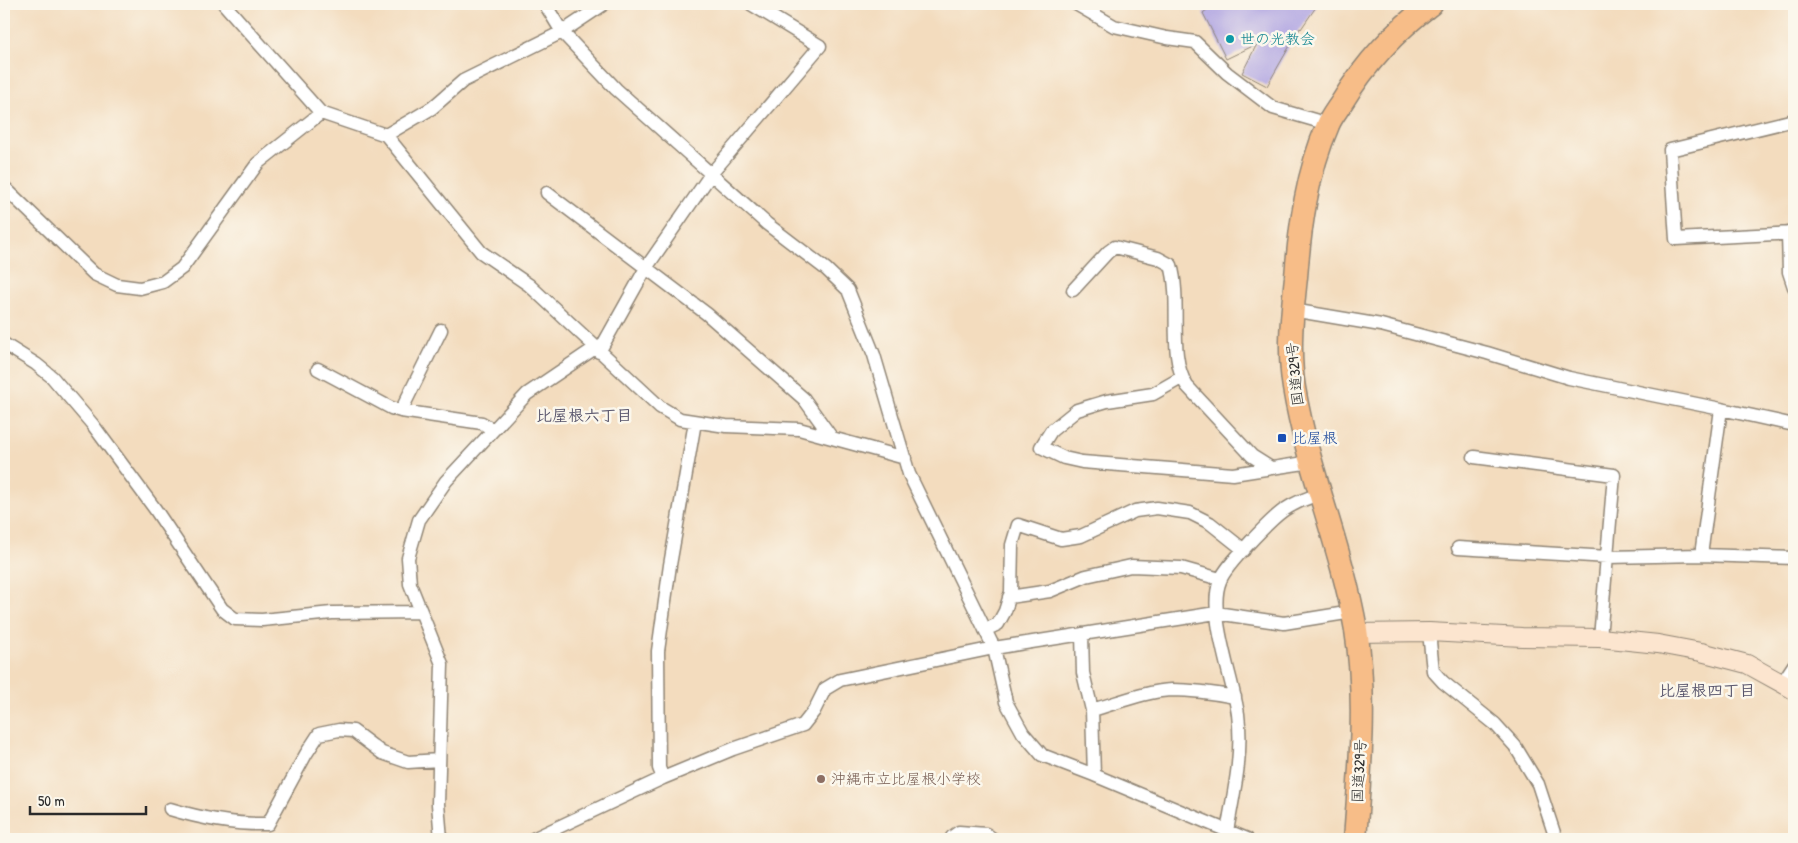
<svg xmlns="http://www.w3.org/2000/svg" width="1798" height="843" viewBox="0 0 1798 843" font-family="'Patrick Hand','Klee One',sans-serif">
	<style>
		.building { fill: #aa9fe1 }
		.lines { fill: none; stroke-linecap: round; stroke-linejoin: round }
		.street-casing { stroke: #8f8474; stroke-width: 15 }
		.secondary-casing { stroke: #8f8474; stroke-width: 20 }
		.highway-casing { stroke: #8f8474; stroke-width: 25 }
		.street { stroke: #fff; stroke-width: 12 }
		.secondary { stroke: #fce5cf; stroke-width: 18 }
		.highway { stroke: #f7bd88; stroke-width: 22 }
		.culture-dot { fill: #0f9aa8; stroke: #fbf7ec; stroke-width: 2 }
		.transit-dot { fill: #1a4fb4; stroke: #fbf7ec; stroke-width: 2 }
		.education-dot { fill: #8d6e63; stroke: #fbf7ec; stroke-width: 2 }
		.labels { text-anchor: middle; stroke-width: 5; stroke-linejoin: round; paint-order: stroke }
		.culture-label { font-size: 15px; fill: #0d838f; stroke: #fbf7ec; text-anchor: start }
		.street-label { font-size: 15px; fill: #2b2b2b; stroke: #fbf7ec }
		.transit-label { font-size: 15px; fill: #164399; stroke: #fbf7ec; text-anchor: start }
		.education-label { font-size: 15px; fill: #785e54; stroke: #fbf7ec; text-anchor: start }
		.neighbourhood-label { font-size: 16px; font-weight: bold; fill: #57546b; stroke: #fbf7ec }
	</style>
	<rect width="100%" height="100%" fill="#fbf7ec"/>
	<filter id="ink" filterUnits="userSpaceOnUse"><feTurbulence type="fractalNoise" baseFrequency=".02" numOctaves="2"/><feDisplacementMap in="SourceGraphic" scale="10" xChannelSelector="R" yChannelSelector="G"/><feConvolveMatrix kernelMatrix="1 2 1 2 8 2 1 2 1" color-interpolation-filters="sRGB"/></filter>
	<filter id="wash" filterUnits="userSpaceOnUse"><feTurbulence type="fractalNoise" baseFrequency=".0096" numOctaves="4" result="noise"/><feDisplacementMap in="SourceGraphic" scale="20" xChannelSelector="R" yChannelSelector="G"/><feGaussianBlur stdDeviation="1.12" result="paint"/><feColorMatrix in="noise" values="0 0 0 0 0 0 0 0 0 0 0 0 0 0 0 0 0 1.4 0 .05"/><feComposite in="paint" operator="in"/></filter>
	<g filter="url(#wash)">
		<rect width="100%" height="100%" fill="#f3dcbe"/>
		<g id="blocks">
			<!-- building -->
			<path class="building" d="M1214,4H1318L1301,29L1300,28L1267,86L1242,73L1257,44L1226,59L1203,13Z"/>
		</g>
	</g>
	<g filter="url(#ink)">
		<use href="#blocks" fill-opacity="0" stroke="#8f8474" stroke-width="1"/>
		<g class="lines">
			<!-- street casing -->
			<g class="street-casing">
				<path id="street" d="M224,4L321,113L386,135L481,252L529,285L660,407L680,419L726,426L799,429L905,458
					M545,4L562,32L616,89L767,224L826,269L848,290L874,355L909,474L994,648L1006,702L1023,733L1042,755L1094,775L1247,839
					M1076,4L1114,26L1167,38L1195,42L1227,73L1273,108L1328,124
					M1794,120L1670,150L1676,239L1794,233
					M386,135L432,108L463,81L562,32L604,4
					M4,187L94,274L117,285L140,288L163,282L182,268L258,163L321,113
					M547,193L707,314L804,399L832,438
					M1788,233L1789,272L1794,287
					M1073,290L1108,252L1115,247L1158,258L1171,265C1182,302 1167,356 1187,386L1252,456L1271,468
					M1292,310L1381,325L1487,353L1569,378L1721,409
					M4,344L36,364L52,377L93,425L155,509L222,609L235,619L262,620L332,613L420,612
					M599,352L646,268L711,174L820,46L751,4
					M318,369L391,408L401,411L482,423L493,430
					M1181,378L1153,394L1107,401L1077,410L1051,431L1041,447L1064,458L1082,462L1233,474L1311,462
					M401,411L441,330
					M1474,457L1614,475L1600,638
					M1458,548L1608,557L1701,555L1794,558
					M1701,555L1721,409L1794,425
					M1009,597L1050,591L1086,576L1131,566L1181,568L1220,579
					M985,630L998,624L1005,611L1011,592L1012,545L1018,525L1061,539L1081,536L1135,511L1157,508L1190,513L1210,523L1244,550
					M1429,632L1433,671L1443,682L1495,724L1515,746L1538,784L1556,839
					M1082,634L1083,673L1092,710L1094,775
					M1782,683L1794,665
					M1092,710C1117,703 1146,691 1172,690C1192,690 1214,693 1235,697
					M663,778L659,768L658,651L670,565L695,422
					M170,809C203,819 234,825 268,824L306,754L319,734L339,730L353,731L382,753L408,762L439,760
					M1227,831C1234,792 1243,754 1238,714C1233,679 1207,612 1220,581C1224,569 1244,549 1253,539C1276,515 1287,503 1321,494
					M441,839L438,804L442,664L410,584L408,558L419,520L446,481L527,394L595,348
					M533,839L663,778L733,749L803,725L814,711L825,689L840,680L994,648L1216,613L1284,623L1352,612
					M952,839V837L959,832L986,834L993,839"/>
			</g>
			<!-- secondary casing -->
			<g class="secondary-casing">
				<path id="secondary" d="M1356,633L1429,632L1522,637L1600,638L1658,644L1701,652L1747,664L1794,690"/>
			</g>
			<!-- highway casing -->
			<g class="highway-casing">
				<path id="highway" d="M1355,839C1360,771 1367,698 1356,630C1342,548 1308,471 1294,388C1288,352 1292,314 1296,277C1300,226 1307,173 1328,125C1331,117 1337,110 1342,102C1365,64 1395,31 1431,4"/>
			</g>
			<!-- street -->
			<use href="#street" class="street"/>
			<!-- secondary -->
			<use href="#secondary" class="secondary"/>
			<!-- highway -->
			<use href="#highway" class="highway"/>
		</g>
	</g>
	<!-- markers -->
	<circle class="culture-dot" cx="1230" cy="39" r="5"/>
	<rect class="transit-dot" x="1277" y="433" width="10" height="10" rx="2.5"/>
	<circle class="education-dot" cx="821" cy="779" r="5"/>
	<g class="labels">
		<!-- culture labels -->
		<g class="culture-label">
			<text x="1240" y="44">世の光教会</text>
		</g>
		<!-- street labels -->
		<g class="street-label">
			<text transform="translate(1295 374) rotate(-96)" y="5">国道329号</text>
			<text transform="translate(1359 771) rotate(-87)" y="5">国道329号</text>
		</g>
		<!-- transit labels -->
		<g class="transit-label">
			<text x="1292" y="443">比屋根</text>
		</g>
		<!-- education labels -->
		<g class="education-label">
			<text x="831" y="784">沖縄市立比屋根小学校</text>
		</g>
		<!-- neighbourhood labels -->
		<g class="neighbourhood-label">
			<text x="584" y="421">比屋根六丁目</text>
			<text x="1707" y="696">比屋根四丁目</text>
		</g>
	</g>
	<!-- margin -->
	<rect width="1798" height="843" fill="none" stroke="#fbf7ec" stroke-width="20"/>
	<!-- scale -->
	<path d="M30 806v8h116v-8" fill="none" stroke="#2b2b2b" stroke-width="2.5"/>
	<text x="38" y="806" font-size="15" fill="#2b2b2b" stroke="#fbf7ec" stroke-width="4" paint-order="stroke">50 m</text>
</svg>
